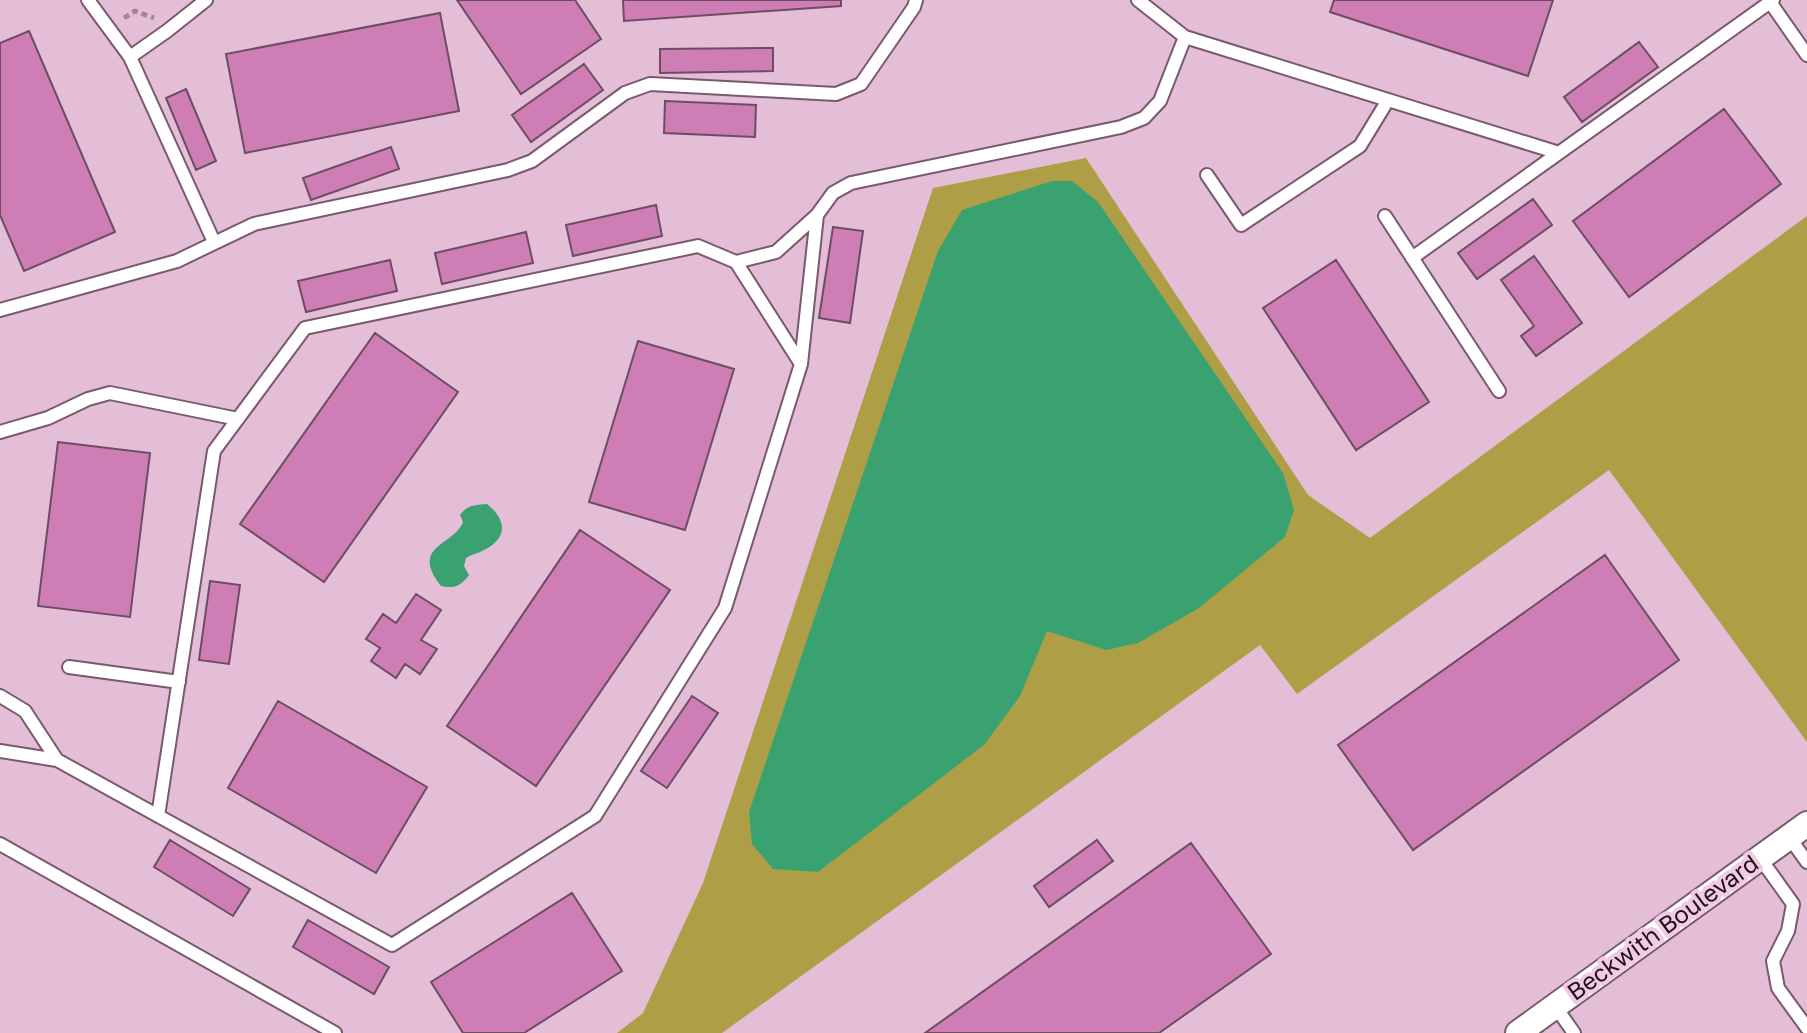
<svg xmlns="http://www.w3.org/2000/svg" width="1807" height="1033" viewBox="0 0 1807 1033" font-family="'Golos Text',sans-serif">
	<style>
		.green { fill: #ae9e45 }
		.water { fill: #3aa271 }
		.building { fill: #ce7eb5; stroke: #6d4d62; stroke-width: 2 }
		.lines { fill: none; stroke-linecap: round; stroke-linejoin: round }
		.service-casing { stroke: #79596e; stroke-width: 16 }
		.minor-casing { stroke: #79596e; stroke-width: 28 }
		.path { stroke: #a38699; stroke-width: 5; stroke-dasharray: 6 4; stroke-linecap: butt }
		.service { stroke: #fff; stroke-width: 12 }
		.minor { stroke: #fff; stroke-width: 24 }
		.labels { text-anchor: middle; stroke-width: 8; stroke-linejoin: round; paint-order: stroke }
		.street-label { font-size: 24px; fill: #20131c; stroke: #f0cbe3 }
	</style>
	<rect width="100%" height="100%" fill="#e3bed6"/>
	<!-- green -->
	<path class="green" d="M1086,158L1308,495L1370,538L1807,216V742L1609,470L1297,694L1260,645L722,1033H617L643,1013L703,883L933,188Z"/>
	<!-- water -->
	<path class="water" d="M1052,181H1072L1098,202L1283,473L1294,510L1285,537L1199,608L1138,643L1106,650L1047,631L1020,696L984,745L818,872L773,869L752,844L749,812L938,251L962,210Z
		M487,504C507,520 508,538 484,550C477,554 472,554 466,558L464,566L469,575C461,586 454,589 441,586C409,545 454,546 463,522L460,515C467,505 475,505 487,504Z"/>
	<!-- building -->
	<path class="building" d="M457,0H575L601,39L521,94Z
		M623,0H841V6L624,21Z
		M1334,0H1553L1528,76L1330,12Z
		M440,13L459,111L245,153L226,54Z
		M29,31L115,232L24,271L0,215V43Z
		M1639,42L1658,67L1582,122L1564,97Z
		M773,48V71L660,73V49Z
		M584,64L603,90L531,142L512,115Z
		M186,89L216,161L196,170L166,98Z
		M665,101L756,105L755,137L664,133Z
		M1724,109L1781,184L1629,297L1573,221Z
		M391,147L399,169L311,200L303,178Z
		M1533,199L1552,225L1477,279L1458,253Z
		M656,205L662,236L573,256L566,225Z
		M833,227L863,231L850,323L819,318Z
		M526,232L533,263L442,284L435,253Z
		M1534,256L1582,323L1536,356L1521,336L1534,326L1501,280Z
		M390,260L397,291L306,312L298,281Z
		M1336,260L1429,402L1356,450L1263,308Z
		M375,333L458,392L324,582L240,524Z
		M638,341L734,369L685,530L589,502Z
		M58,442L150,453L130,617L38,606Z
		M580,530L670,590L536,786L447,726Z
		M1605,555L1679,660L1413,850L1338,745Z
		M210,581L240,585L229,664L199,660Z
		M416,594L441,610L421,640L437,649L420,674L405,664L396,678L371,661L380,648L366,639L383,614L396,623Z
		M692,696L718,713L667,788L641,771Z
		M278,701L427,787L376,873L228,788Z
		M170,840L250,889L233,916L154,867Z
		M1097,840L1113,861L1049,907L1034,886Z
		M1191,843L1271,954L1159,1033H925Z
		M572,893L622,971L524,1033H463L431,982Z
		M308,920L389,967L374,994L293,947Z"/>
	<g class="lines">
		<!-- service casing -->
		<g class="service-casing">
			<path id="service" d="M88,0L130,57L214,242
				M1138,0L1185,37L1559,153
				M1770,2L1807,55
				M130,57L167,31L206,0
				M1207,175L1241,225L1360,146L1388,100
				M1385,216L1499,391
				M1412,258L1773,0
				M736,262L801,364
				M0,310L177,261L254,224L508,170L532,161L625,93L650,84L836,94L861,84L914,7L916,0
				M0,432L48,418L88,399L110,393L238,419
				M69,667L179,682
				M0,696L25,711L57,760
				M0,751L57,760L392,945L595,816L725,608L801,364L817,215L833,193L851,183L1121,127L1144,118L1160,101L1185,37
				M158,816L214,451L305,328L698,246L736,262L776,252L817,215
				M1789,837L1807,862
				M0,844L335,1033
				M1760,858L1793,904L1788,931L1773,961L1778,988L1807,1028
				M1555,1006L1574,1033"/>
		</g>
		<!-- minor casing -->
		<g class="minor-casing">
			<path id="minor" d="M1518,1033L1807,824"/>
		</g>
		<!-- path -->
		<path class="path" d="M124,18L135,11L154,18"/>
		<!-- service -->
		<use href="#service" class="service"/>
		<!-- minor -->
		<use href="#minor" class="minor"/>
	</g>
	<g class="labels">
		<!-- street labels -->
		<g class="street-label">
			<text transform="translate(1663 928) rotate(-36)" y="8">Beckwith Boulevard</text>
		</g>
	</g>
</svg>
